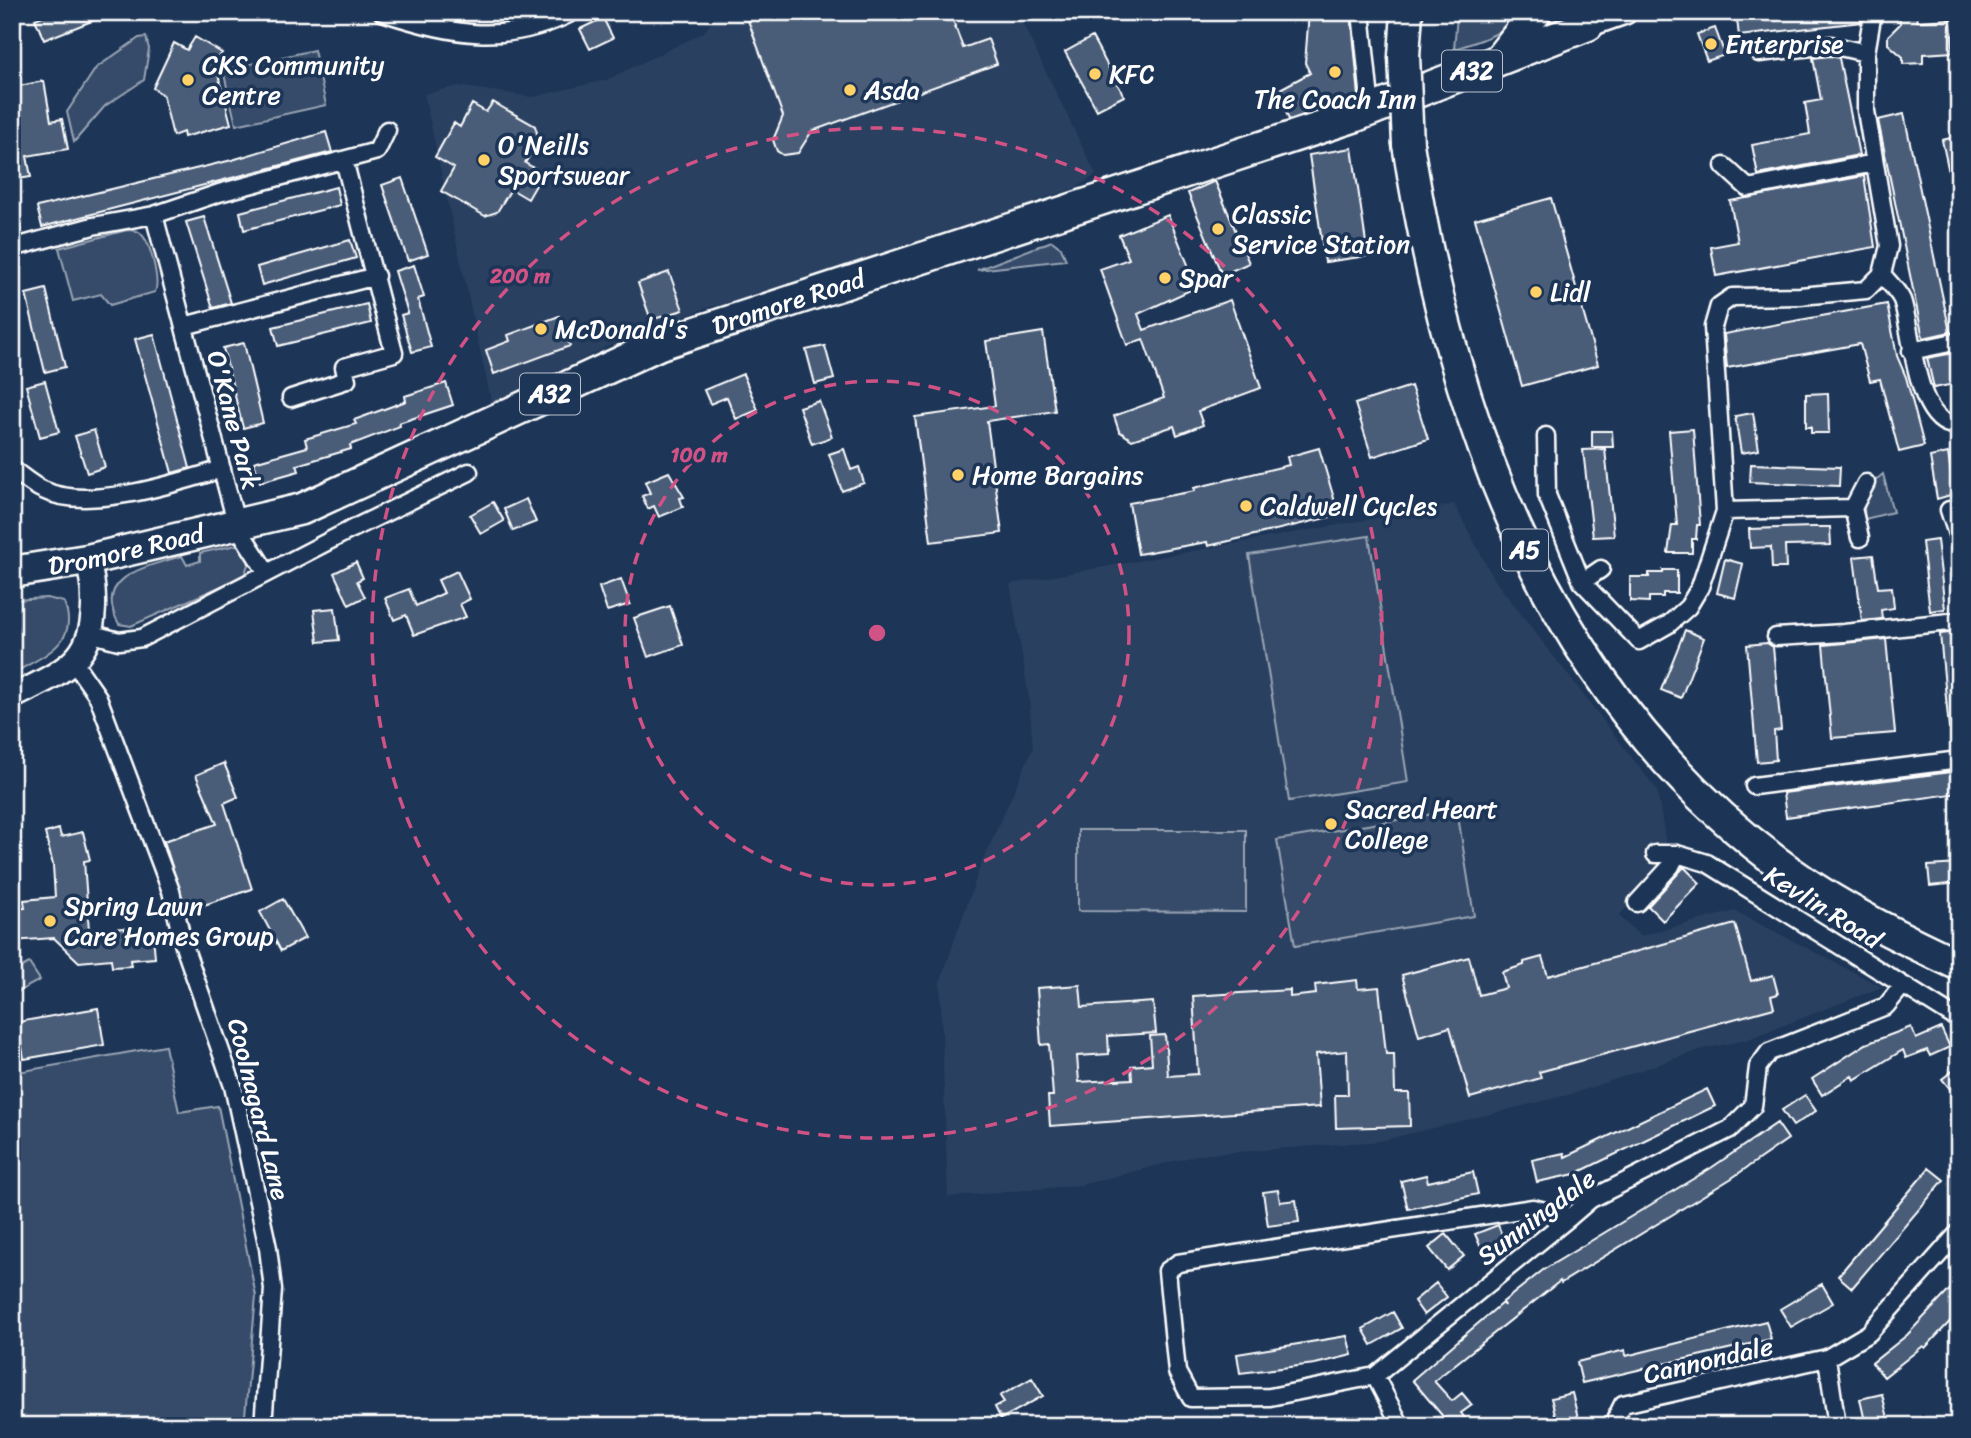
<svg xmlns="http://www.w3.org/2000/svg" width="1971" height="1438" viewBox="0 0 1971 1438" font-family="Sriracha,sans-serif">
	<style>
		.built { fill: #2a4161 }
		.green { fill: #364b69; stroke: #9aa5b4; stroke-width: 2 }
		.building { fill: #4a5d79; stroke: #fff; stroke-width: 2 }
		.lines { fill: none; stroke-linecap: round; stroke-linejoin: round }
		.street-casing { stroke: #fff; stroke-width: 21 }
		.secondary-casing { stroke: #fff; stroke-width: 28 }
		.highway-casing { stroke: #fff; stroke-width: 35 }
		.street { stroke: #1d3557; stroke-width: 16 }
		.secondary { stroke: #1d3557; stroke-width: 23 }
		.highway { stroke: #1d3557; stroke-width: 30 }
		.highway-bridge-casing { stroke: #fff; stroke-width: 35; stroke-linecap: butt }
		.highway-bridge { stroke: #1d3557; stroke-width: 30 }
		.ring { fill: none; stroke: #d15284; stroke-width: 3.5; stroke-dasharray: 12 9 }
		.poi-dot { fill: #ffd166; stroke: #1d3557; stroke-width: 2.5 }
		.labels { text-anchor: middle; stroke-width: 7; stroke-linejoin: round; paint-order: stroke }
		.shield { fill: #1d3557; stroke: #bbc2cd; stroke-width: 2 }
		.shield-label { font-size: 24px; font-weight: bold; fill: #fff }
		.poi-label { font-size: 26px; fill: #fff; stroke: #1d3557; text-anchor: start }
		.street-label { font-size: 26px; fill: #fff; stroke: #1d3557 }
		.centre { fill: #d15284; stroke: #1d3557; stroke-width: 3.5 }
		.ring-label { font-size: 21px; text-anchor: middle; font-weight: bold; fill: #d15284; stroke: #1d3557; stroke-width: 7; stroke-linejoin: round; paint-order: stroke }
	</style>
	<rect width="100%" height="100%" fill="#1d3557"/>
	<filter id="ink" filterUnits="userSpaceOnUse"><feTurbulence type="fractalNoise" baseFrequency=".0143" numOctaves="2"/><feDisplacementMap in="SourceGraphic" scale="14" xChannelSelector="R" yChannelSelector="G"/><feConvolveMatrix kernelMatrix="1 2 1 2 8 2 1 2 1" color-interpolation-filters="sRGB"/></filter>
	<g filter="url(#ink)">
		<!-- built -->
		<path class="built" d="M720,12H1017L1096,175L1074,189L1046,197L939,242L831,279L706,308L608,346L492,405L424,94L458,86L533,97L606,80L703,33Z
			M1454,504L1494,579L1657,790L1668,857L1619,916L1640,936L1735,911L1882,987L1746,1040L1703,1049L1572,1094L1380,1141L1198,1155L1081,1185L948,1197L940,982L980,867L1033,748L1029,698L1010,584Z"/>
		<!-- green -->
		<path class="green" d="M1460,12H1520C1508,34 1476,42 1454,49L1457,16Z
			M146,37L149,49L144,80L105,106L74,142L67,112L96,68L139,38Z
			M314,50L326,105L236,125L223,70Z
			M127,230C133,230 139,230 143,236C151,245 160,282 155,292L110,305L101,294L73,301L59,248Z
			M1052,241L1061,248L1066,260L977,270Z
			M1883,474L1893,512L1865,519C1862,499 1867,486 1883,474Z
			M1369,536L1408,782L1289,801L1249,555Z
			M241,544L250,559L244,576L131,626L119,624C91,576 149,566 182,556L187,565L200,561V553Z
			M47,598L64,602C81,644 42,656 12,674V600Z
			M1457,810L1474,916L1295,946L1277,840Z
			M1078,830H1246V912L1078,911Z
			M29,963L40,980L12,995V972Z
			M165,1046L179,1112L218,1106L256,1296L244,1426H12V1073Z"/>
		<!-- building -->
		<path class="building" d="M53,12H112V13L44,40L35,19Z
			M745,12H950L963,48L988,39L997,64L812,131L798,153L783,155L777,151L773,140L783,116Z
			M1309,12H1351L1359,96L1289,120L1278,90L1310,73L1305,63Z
			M1736,12H1862L1861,22L1739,36Z
			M1899,12H1917V21L1951,19L1953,52L1923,54V63L1903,64V57L1888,44V36L1900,24Z
			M603,18L613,38L590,49L580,29Z
			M1715,28L1725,55L1707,61L1697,34Z
			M195,37L222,53L215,63L231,124L184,137L183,132L173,136L163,95L153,88L174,43L187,50Z
			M1092,37L1124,96L1097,110L1065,52Z
			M1830,56L1839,58L1859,155L1758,175L1752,145L1810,134L1805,103L1821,100L1813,58Z
			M44,81L51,121L62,119L68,149L27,156L31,177L12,180V128L21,126L14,87Z
			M493,102L535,126L539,140L525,163L543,173L528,199L511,189L497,212L485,216L441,191L454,168L435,157L454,123L460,127L472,104L486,112Z
			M1904,114L1950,332L1923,338L1878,120Z
			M326,132L332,152L42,227L37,207L232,160Z
			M1959,136V191H1953L1942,140Z
			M1352,148L1368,256L1325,262L1309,155Z
			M1864,176L1875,247L1716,276L1711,247L1738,242L1730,201Z
			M402,178L428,254L408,261L382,185Z
			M1215,181L1249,263L1222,275L1188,193Z
			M336,187L340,205L244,230L240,212Z
			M1551,198L1598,365L1522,386L1475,219Z
			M1168,215L1197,287L1138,314L1144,330L1230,300L1261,388L1198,411L1203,425L1177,435L1174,426L1132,440L1119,431L1114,416L1164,398L1143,339L1127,345L1100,269L1129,259L1119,235Z
			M204,217L231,303L213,308L186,222Z
			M350,240L356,258L262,285L257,267Z
			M414,265L424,297L418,299L431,347L412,352L401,315L408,313L395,271Z
			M669,272L683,310L651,320L638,283Z
			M46,289L65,367L45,372L26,294Z
			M367,304L371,323L278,346L273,327Z
			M1887,304L1897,356L1906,377L1924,446L1899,452L1880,379L1870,381L1860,344L1727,368L1724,334Z
			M559,316L570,346L494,374L486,350L510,341L508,335Z
			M1043,332L1055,411L987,421L1002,533L931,542L915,417L995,406L986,341Z
			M154,334L190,468L172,473L135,339Z
			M244,343L263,423L243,428L223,348Z
			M825,346L834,379L815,384L806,350Z
			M1959,352V383L1934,388L1927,358Z
			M743,374L758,410L736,419L727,397L710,404L704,390Z
			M45,381L59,432L40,437L26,386Z
			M446,383L453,405L399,423L400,426L350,445L351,449L297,465L299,471L260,482L254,462L307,447L305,439L356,424L354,420L406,401L405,396Z
			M1411,386L1428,439L1372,457L1355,404Z
			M1828,393L1829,433H1811V427H1806V394Z
			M819,401L832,437L812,444L799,407Z
			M1753,413L1759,450L1741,453L1735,416Z
			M1693,429L1700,525H1697L1696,539H1692V553H1668L1672,525H1677L1669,431Z
			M94,430L105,467L87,473L75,436Z
			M1592,431H1612L1613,447H1592Z
			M1319,448L1336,505L1327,508L1330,517L1208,546L1207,542L1138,554L1129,503L1195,491L1194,488L1289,465L1287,457Z
			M844,449L851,470L859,467L864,483L842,491L829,454Z
			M1605,449L1614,536L1593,537L1583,450Z
			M1948,453L1954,494L1937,499L1930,457Z
			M1751,464L1840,467L1839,486L1750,482Z
			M669,472L684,497L680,498L683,507L659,517L654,506L648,509L642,496L650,493L645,482Z
			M526,499L536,522L513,531L504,509Z
			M493,502L504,521L481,534L470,515Z
			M1813,527H1830L1831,545L1785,546L1786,568H1772L1771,547L1750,548L1749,529Z
			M1937,540L1945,609L1930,611L1922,542Z
			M1873,555L1878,588L1892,587L1894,608L1881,610L1882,619L1862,621L1854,557Z
			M1725,559L1743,564L1735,598L1717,593Z
			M356,562L363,578L357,581L365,597L349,605L334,573Z
			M1663,570H1677V593H1663V597H1649V602L1630,601V577H1649V573H1663Z
			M457,571L470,599L460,604L466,617L414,635L406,615L394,620L385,598L409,589L416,606L444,593L438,580Z
			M621,579L630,604L607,611L599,587Z
			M670,606L683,645L648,657L634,618Z
			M335,608L339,640L318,642L314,610Z
			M1685,630L1704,638L1681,698L1661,690Z
			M1959,632V728L1949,729L1940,634Z
			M1886,639L1895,733L1832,738L1823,645Z
			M1767,643L1773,647L1781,730L1774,731L1776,760L1757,762L1747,645Z
			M224,763L238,797L224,803L252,889L186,911L164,841L217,824L196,775Z
			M1959,771V793L1786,817L1783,793Z
			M59,829L61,837L83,832L90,860L84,861L89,930L125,928V934L153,933L155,958L130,960L131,966L112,967L111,959L79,962L54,938L12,941V909L25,908L24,900L55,897L53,865L45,833Z
			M1959,864V883L1930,886L1928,866Z
			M1684,867L1700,883L1663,921L1648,906Z
			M283,899L305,938L281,951L260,912Z
			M1735,924L1751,981L1773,975L1778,994L1771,996L1774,1008L1539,1072L1541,1078L1470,1098L1450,1027L1419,1036L1402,975L1469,957L1479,995L1506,988L1502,972L1524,965V962L1542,957L1548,976Z
			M1357,980L1358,989L1379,987L1386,1054H1394L1395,1093H1409L1410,1126L1336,1128L1335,1095H1348L1347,1051L1316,1054L1320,1107L1050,1126L1048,1096H1053L1049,1044L1041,1045L1037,988L1080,985L1082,1007L1153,1002L1156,1033L1108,1036L1109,1054L1077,1056L1079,1082L1132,1079L1131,1066L1152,1064L1150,1036L1165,1035L1168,1076L1198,1074L1193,996L1290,990V997L1316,994L1315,985Z
			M98,1008L104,1045L24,1059L18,1022Z
			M1911,1027L1916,1039L1941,1028L1950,1047L1930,1056L1927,1050L1906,1058L1903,1050L1854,1080L1852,1076L1822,1095L1812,1079L1866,1044Z
			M1959,1066V1100L1942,1079Z
			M1707,1089L1715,1106L1575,1174L1537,1182L1532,1160L1564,1153L1565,1157Z
			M1805,1095L1816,1111L1793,1126L1782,1110Z
			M1777,1123L1788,1139L1732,1178L1561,1283L1560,1281L1434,1381L1452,1401L1462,1393L1472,1405L1461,1413L1471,1426H1451L1412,1380L1502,1303L1504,1306L1503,1302L1543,1270L1711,1168Z
			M1929,1168L1944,1180L1852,1288L1838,1276Z
			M1473,1172L1478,1194L1408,1209L1401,1181L1426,1175L1428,1182Z
			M1278,1190L1280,1202L1296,1200L1299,1222L1268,1226L1263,1192Z
			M1498,1225L1507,1248L1485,1257L1475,1234Z
			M1446,1234L1464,1256L1447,1270L1429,1248Z
			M1959,1280V1312L1925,1348L1923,1346L1884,1377L1872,1363L1907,1335Z
			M1436,1283L1447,1297L1424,1315L1414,1301Z
			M1822,1284L1833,1303L1791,1327L1780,1309Z
			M1393,1312L1402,1328L1372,1345L1363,1329Z
			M1766,1321L1771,1339L1582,1383L1577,1362L1625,1350L1626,1356Z
			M1347,1336L1352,1355L1315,1364L1240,1373L1237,1354Z
			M1032,1378L1043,1396L1001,1419L995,1407L1004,1402L1000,1396Z
			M1572,1393L1580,1426H1558L1551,1398Z
			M1882,1394L1890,1426H1866L1860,1399Z"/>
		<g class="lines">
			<!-- street casing -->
			<g class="street-casing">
				<path id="street" d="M382,12C451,35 506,46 573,12
					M1361,12L1371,110
					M1873,12L1866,53V111L1889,246L1882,274
					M1759,53L1831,45L1866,53
					M1724,166L1748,188L1874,163
					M154,215L219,193L377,151L387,130
					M12,248L93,226L154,215L237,526L267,573
					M1882,274C1888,282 1898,291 1902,300C1912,327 1915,430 1959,425
					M184,326L376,276
					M1911,351L1959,341
					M291,398L347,380L344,367L394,353L344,160
					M1546,436L1547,495L1582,582L1639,641L1669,624L1688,607L1700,587L1725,511L1713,327L1719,306L1732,297L1800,296L1866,290L1882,274
					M12,469C22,476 32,485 43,490C87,512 177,483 222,469
					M1949,510L1959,540
					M1725,511L1853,508
					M1860,538L1853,508L1866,483
					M1582,582L1601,569
					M89,633L119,641L142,638L350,530L469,472
					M1776,637L1844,633L1959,621
					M73,661L98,697L171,891L183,943L233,1086L268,1248L273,1289L263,1426
					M1754,786L1959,760
					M1655,854H1677L1707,863L1959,1020
					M1637,903L1671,866L1677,854
					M1570,1217L1533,1208L1178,1263L1167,1271L1177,1372L1191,1398L1270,1397L1375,1376L1570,1217L1591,1199L1730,1129L1753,1106L1758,1067L1769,1052L1886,1006L1903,985
					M1827,1358L1837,1426
					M1375,1376L1401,1426
					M1612,1426L1623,1404L1827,1358L1869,1333L1959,1232"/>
			</g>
			<!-- secondary casing -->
			<g class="secondary-casing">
				<path id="secondary" d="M1588,25L1625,12
					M12,697C33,686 63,674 78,656C98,633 96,587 87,560"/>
			</g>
			<!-- highway casing -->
			<g class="highway-casing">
				<g id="highway">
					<path d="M1404,56L1407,12"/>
					<path d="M1500,58L1536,12"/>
					<path d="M1408,144C1452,425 1551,701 1792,873C1843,910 1902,938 1959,965"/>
					<path id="s1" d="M12,572L87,560L302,509L660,344L1356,116L1588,25L1583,12"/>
				</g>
			</g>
			<!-- street -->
			<use href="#street" class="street"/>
			<!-- secondary -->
			<use href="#secondary" class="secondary"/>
			<!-- highway -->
			<use href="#highway" class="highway"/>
			<!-- highway-bridge casing -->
			<g class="highway-bridge-casing">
				<path id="highway-bridge" d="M1404,56L1408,144"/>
			</g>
			<!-- highway-bridge -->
			<use href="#highway-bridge" class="highway-bridge"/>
		</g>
	</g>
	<!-- distance rings -->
	<g class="ring">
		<circle cx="877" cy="633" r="252"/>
		<circle cx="877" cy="633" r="505"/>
	</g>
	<!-- markers -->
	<g class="poi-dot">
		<circle cx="1711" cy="44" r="7"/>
		<circle cx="1335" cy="72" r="7"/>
		<circle cx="1095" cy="74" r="7"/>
		<circle cx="188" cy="80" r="7"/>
		<circle cx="850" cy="90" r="7"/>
		<circle cx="484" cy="160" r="7"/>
		<circle cx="1218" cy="229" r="7"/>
		<circle cx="1165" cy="278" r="7"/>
		<circle cx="1536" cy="292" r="7"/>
		<circle cx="541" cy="329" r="7"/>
		<circle cx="958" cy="475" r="7"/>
		<circle cx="1246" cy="506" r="7"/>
		<circle cx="1331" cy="824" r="7"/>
		<circle cx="50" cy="921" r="7"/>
	</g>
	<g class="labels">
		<!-- shield labels -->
		<g class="shield">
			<rect x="1442" y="50.5" width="60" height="41" rx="5"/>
			<rect x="520" y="373.5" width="60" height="41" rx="5"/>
			<rect x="1502" y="529.5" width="46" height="41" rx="5"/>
		</g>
		<g class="shield-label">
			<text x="1472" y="79">A32</text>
			<text x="550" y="402">A32</text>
			<text x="1525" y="558">A5</text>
		</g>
		<!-- poi labels -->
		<g class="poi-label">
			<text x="1725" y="53">Enterprise</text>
			<text x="202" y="74">CKS Community<tspan x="202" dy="30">Centre</tspan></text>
			<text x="1109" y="83">KFC</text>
			<text x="864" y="99">Asda</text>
			<text x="1335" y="108" text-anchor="middle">The Coach Inn</text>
			<text x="498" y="154">O'Neills<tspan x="498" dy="30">Sportswear</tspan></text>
			<text x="1232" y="223">Classic<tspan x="1232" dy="30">Service Station</tspan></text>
			<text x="1179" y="287">Spar</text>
			<text x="1550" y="301">Lidl</text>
			<text x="555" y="338">McDonald's</text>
			<text x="972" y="484">Home Bargains</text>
			<text x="1260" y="515">Caldwell Cycles</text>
			<text x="1345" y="818">Sacred Heart<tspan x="1345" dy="30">College</tspan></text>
			<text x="64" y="915">Spring Lawn<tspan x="64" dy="30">Care Homes Group</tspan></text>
		</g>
		<!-- street labels -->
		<g class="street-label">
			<text dy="9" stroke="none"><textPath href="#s1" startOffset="826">Dromore Road</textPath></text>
			<text transform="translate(234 420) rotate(75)" y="9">O'Kane Park</text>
			<text dy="9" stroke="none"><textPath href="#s1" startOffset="116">Dromore Road</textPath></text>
			<text transform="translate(1823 907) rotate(32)" y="9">Kevlin Road</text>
			<text transform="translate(259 1109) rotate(76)" y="9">Coolnagard Lane</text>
			<text transform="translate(1536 1217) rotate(-37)" y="9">Sunningdale</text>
			<text transform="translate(1708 1360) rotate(-13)" y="9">Cannondale</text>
		</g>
	</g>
	<circle cx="877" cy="633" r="10" class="centre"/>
	<g class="ring-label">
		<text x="520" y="283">200 m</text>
		<text x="699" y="462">100 m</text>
	</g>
	<!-- margin -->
	<rect width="1971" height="1438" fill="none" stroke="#1d3557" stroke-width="42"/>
	<rect x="21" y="21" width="1929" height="1396" fill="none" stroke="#fff" stroke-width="2.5" filter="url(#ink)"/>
</svg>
